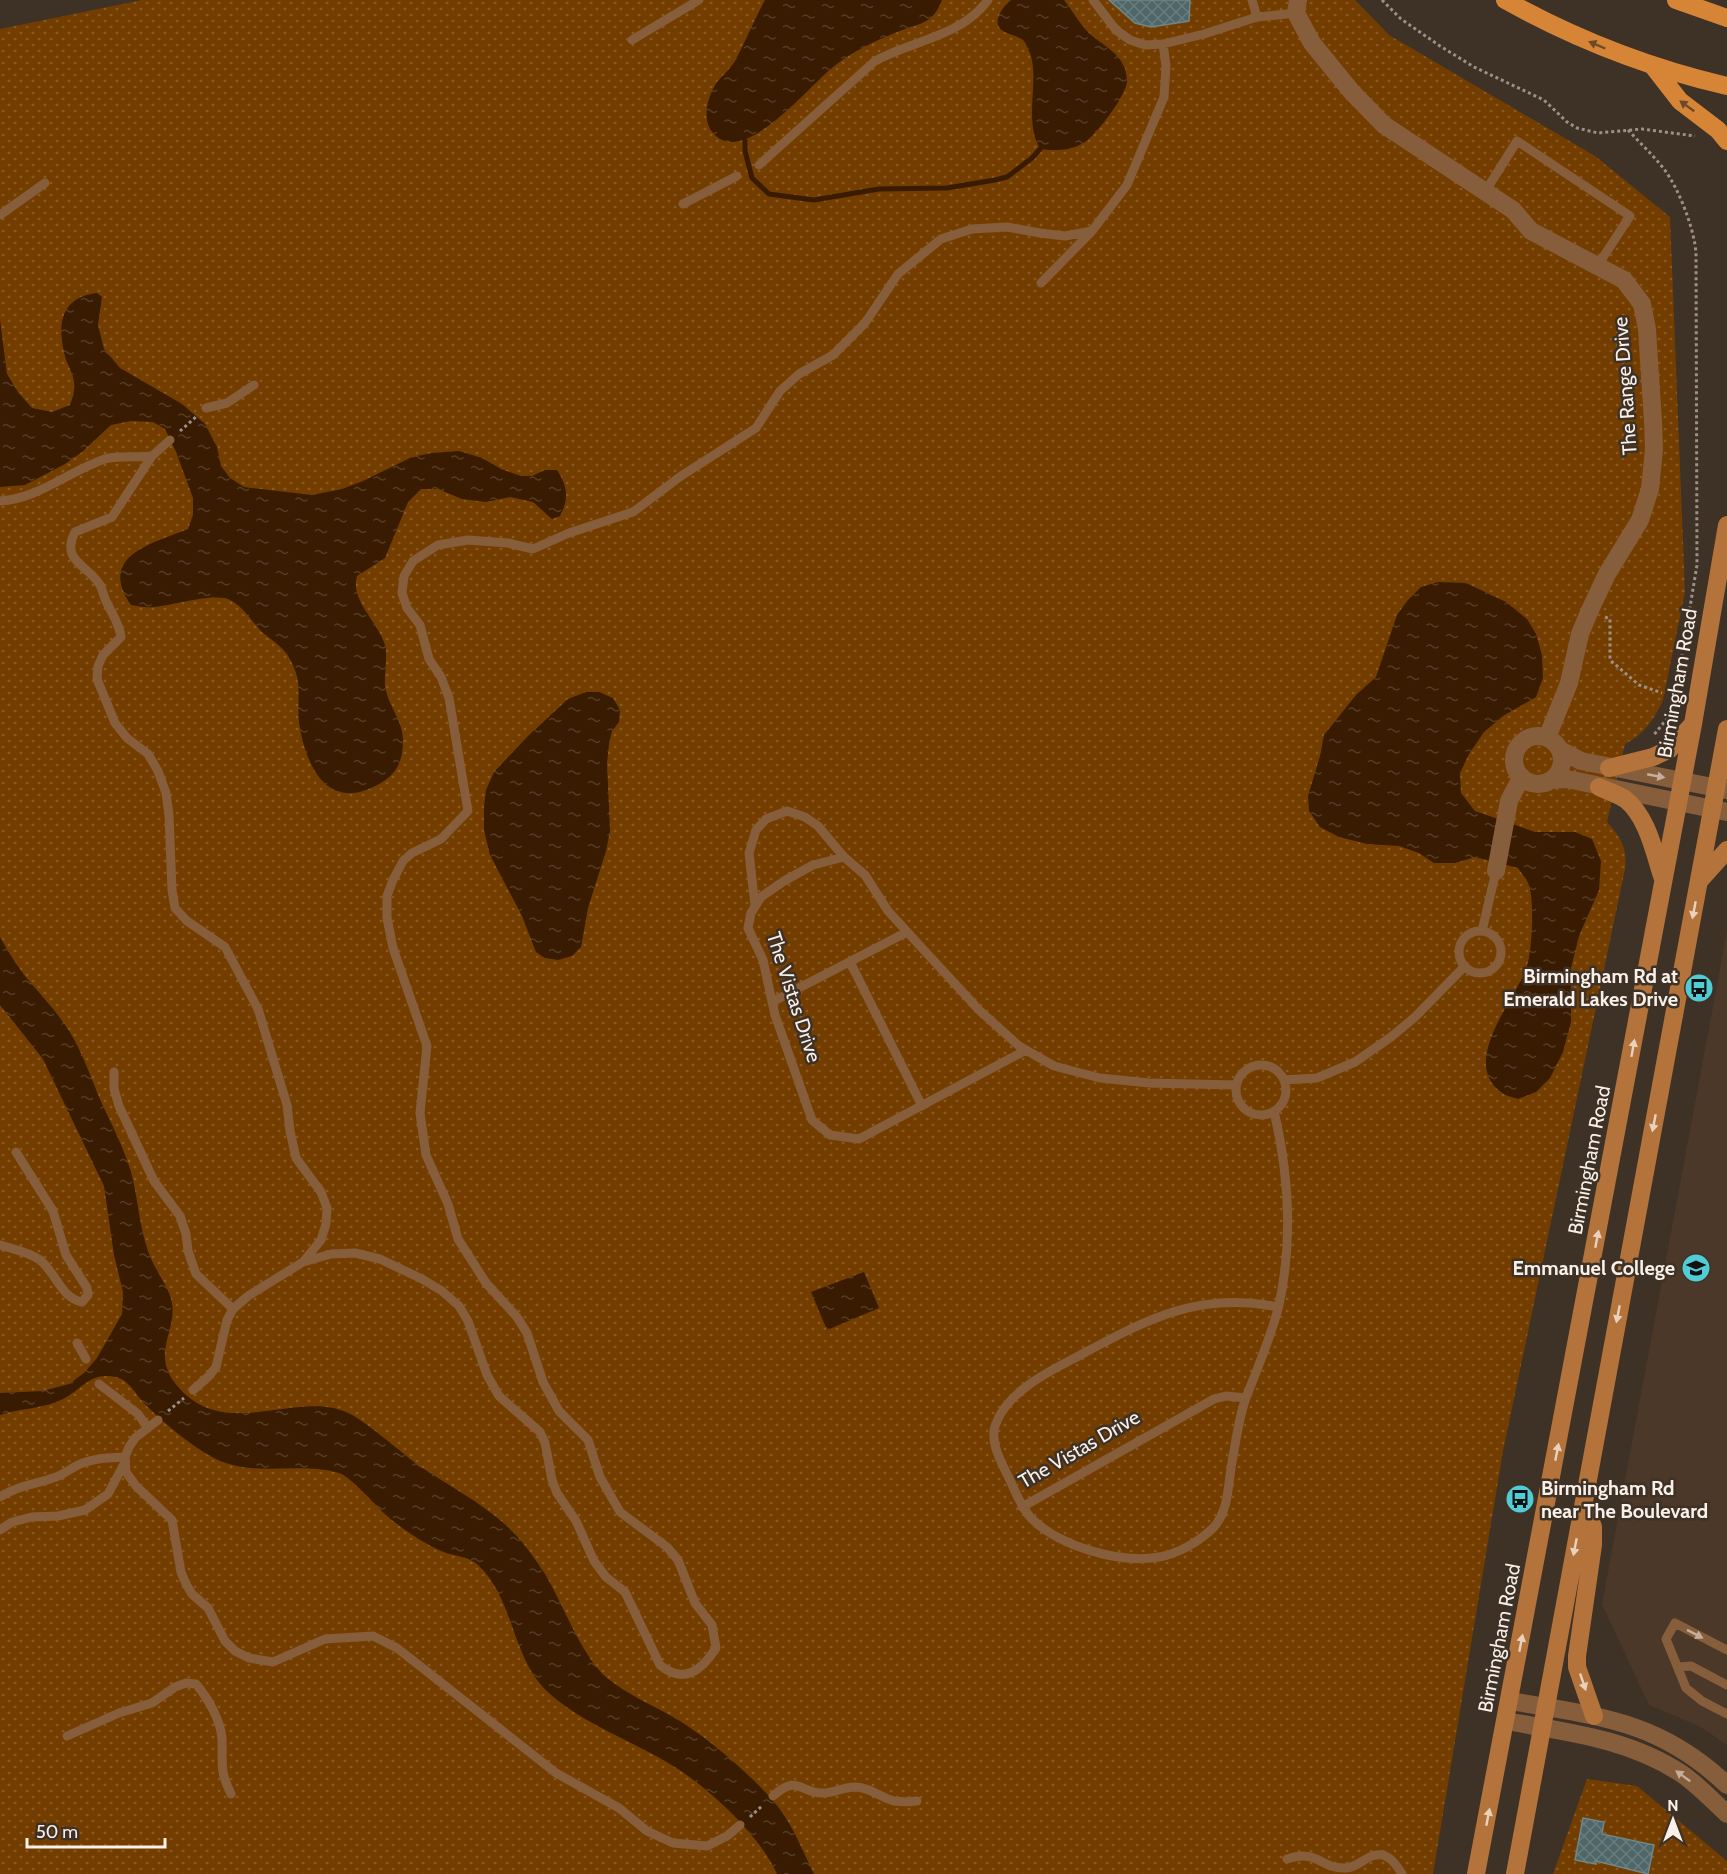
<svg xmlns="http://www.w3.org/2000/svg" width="1727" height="1874" viewBox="0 0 1727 1874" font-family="Cabin,sans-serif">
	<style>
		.built { fill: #4b3828 }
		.grass { fill: url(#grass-dots) }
		.water { fill: url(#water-ripples) }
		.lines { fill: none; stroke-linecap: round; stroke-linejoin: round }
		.stream { stroke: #381b00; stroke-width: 5 }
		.building { fill: url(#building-cross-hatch); stroke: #708789; stroke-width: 1.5 }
		.path { stroke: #9c9188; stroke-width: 3; stroke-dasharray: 3 3; stroke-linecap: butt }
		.lane { stroke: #865e3c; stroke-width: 9 }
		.street { stroke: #865e3c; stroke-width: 18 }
		.secondary { stroke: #b4733a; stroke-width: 18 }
		.primary { stroke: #d68435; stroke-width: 18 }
		.oneway { fill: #6c4a2a }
		.oneway2 { fill: #c5ae9b }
		.oneway3 { fill: #e8d1bd }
		.labels { text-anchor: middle; stroke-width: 5; stroke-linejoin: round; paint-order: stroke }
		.street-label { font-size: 20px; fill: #f9f0e9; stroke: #3e3126 }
		.poi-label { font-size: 20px; font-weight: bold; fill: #f9f0e9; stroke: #3e3126; text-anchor: end }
	</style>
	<defs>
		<pattern id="grass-dots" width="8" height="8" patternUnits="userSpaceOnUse" patternTransform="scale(1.5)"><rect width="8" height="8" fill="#733d00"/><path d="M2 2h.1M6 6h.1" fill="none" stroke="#885925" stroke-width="1.8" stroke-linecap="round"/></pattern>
		<pattern id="water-ripples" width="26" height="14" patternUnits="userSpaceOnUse" patternTransform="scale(1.5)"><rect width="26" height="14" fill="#381b00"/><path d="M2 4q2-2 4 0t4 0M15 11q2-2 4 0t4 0" fill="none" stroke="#563c25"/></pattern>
		<pattern id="building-cross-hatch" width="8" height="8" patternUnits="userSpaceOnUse" patternTransform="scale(1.5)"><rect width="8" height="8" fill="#506769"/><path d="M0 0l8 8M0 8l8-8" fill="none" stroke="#6a7d7e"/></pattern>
	</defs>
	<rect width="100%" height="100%" fill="#3e3126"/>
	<!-- built -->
	<path class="built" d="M1727,931V1745L1701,1727L1649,1705L1602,1604Z"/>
	<!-- grass -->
	<path class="grass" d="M142,0H1355L1389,35L1595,156L1670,217L1685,592L1663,700C1654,720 1644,734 1625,744L1607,822C1620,836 1628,849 1625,869L1503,1451L1433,1874H0V29Z
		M1587,1779L1637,1786L1727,1861V1874H1553Z"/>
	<!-- water -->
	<path class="water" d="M765,0H942C939,8 934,17 926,21C920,25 912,26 905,29C879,39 854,50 833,67C810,85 747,164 716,136C700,123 707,97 717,82C723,75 730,69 735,61C746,41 754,20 765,0Z
		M1011,0H1064C1072,10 1078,21 1086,30C1098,43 1119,51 1125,69C1126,72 1127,79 1127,82C1125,97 1097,134 1085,142C1072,151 1054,151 1040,149C1023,119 1040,82 1030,53C1028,50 1026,43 1024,41C1018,35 1009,35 1003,31C990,22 1003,7 1011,0Z
		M97,293L102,297L98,325L104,349L120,368L182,404L205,424L217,447L221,466L230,478L244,487L312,495L342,489L363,481L412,457L432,453L459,451L482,458L501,469L521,476H532L545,470H557C568,487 569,499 560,516L552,519L533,502L510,497L486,502L462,499L438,489H421L408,502L385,558L357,576C350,601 378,622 385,645C388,658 384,673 385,686C388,706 404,722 403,742C403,758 398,772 384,781C331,815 307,772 299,723C297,707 301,688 296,673C294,667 290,658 286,653C280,645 269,638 262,632C251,621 244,607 230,600C216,592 171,606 154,607C146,608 138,606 131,605C97,556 151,544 188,529L193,515V498L176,452L165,429L153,422L131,421L111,425L82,452L65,464L25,485L0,487V320L7,374L18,392L32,408L52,412L70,405C73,397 75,390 74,382C73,374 69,367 66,360C57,329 58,297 97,293Z
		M1438,582L1466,583L1506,602L1527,619L1536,634L1542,655L1543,678L1536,697L1503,716L1484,732L1469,754L1460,773L1461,793L1475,811L1535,832H1575L1592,839L1601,861L1599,890L1579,936L1571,968V1022L1563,1052L1550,1078L1536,1092L1518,1099C1513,1097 1505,1096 1501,1092C1459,1061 1517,998 1527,966C1532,952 1535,897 1528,883C1526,878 1521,873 1518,868L1475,857L1455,863H1434L1419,853L1399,846L1367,844L1339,837L1320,827L1309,811L1308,796L1320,756L1324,735L1356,695L1376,677L1397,615L1407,601L1421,587Z
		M586,692H599L613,698L620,710L619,722L612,731L609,744L607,763L610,831L606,851L588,908L581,947L572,956L558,960L545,958L536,952L522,916L490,855L484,830V807L486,790L494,772L528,736L568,699Z
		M0,937C9,953 18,968 30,982C48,1003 66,1022 78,1047C86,1063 92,1080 99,1097C110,1122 123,1145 131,1172C138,1198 139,1225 148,1251C153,1266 163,1279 169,1293C184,1329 145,1351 180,1389C229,1443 302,1385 354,1416C376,1430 397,1449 418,1465C450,1487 485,1504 512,1531C524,1543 536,1560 545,1574C563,1604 582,1657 607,1678C631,1698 663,1709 689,1727C716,1745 759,1782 779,1808C794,1828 803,1852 814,1874H777C760,1835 707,1786 670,1764C630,1740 586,1725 550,1694C511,1660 515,1599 478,1565C470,1557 456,1556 446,1553C434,1548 421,1541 411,1534C402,1528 394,1522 387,1516C376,1506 350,1476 339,1473C298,1461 256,1478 216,1459C194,1448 162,1422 145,1404C136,1395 129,1380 116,1377C89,1372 83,1389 63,1399C44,1409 20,1408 0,1415V1393L43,1391L69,1384L84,1373L97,1358L122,1314L123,1292L114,1255L104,1186L43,1059L0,1005Z
		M864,1272L879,1308L827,1330L811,1292Z"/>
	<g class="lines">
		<!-- stream -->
		<path class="stream" d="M745,141V151L752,178L769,194L814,200L879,189L947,188L995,180L1007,177L1032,158L1040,149"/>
	</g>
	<!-- building -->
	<path class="building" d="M1109,0H1190L1189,21L1151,27L1135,23Z
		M1583,1818L1604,1822L1602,1834L1654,1845L1648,1874L1596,1861V1864L1575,1860Z"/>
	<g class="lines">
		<!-- path -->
		<path class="path" d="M1382,0L1401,19L1440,46L1474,67L1544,100L1567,122L1577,128L1598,133L1642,129L1695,136
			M1628,130C1640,143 1653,155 1664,169C1679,189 1694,228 1696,253L1697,565L1674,703L1670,715L1653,736
			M180,431L198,415
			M1605,617L1610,619V660L1639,685L1662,693
			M168,1411L184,1398
			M750,1817L763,1805"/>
		<!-- lane -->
		<path class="lane" d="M1093,0L1116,30L1130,40L1145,45L1163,44L1204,34L1257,17L1296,13
			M1252,0L1257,17
			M632,40L699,0
			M759,165L875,61C913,40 961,37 988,0
			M1485,192L1517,141L1630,216L1598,265
			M683,204L737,176
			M0,215L45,183
			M1041,283L1092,231L1127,185L1164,97L1166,66L1163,44
			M206,408L227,403L254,385
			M152,456L170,440
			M0,501C38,499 69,471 105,459C119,455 137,458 152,456L112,517L75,532C60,561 88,565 100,585C103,591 104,598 107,603C113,616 119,623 121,637L103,655L98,666L97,679L115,723L127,738L148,754L158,771L166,793L169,815L172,890L175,908L187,921L225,947L258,1009L287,1105L290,1131L296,1158L321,1192L327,1208L326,1224L321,1240L303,1262L248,1296L233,1309L196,1274L188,1251L186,1234L180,1216L154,1181L119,1106L114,1089V1072
			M844,857L813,865L784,881L761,897L751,913L748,928L763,960L775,1015L812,1120L830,1135L859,1139L1026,1050
			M755,906L749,853L756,830L766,819L787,811L805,817L818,826L844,857L865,875L888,911L979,1010L1019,1046L1054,1066L1100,1078L1149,1083L1236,1085
			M1482,931L1496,871
			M1459 952a21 21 0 1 1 42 0a21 21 0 1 1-42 0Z
			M850,962L922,1106
			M772,1002L907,932
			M1236 1090a25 25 0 1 1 50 0a25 25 0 1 1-50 0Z
			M1284,1080L1317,1078L1355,1062L1391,1037L1415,1017L1465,966
			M1274,1111C1289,1175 1293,1241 1279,1305C1272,1334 1258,1367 1247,1395C1239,1415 1236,1441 1232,1462C1228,1484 1229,1510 1214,1527C1200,1541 1178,1554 1159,1557C1119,1564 1059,1546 1031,1518C1020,1506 1015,1490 1008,1476C1001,1462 990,1442 995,1426C1005,1395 1042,1375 1069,1361C1141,1323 1194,1290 1278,1307
			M0,1245C13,1249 29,1252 40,1260C56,1273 61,1298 82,1302L88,1295L87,1288L66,1255L53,1211L16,1152
			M303,1262L331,1254L355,1253L380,1259L422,1279L442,1291L459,1306L468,1321L487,1375L499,1396L540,1432L545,1443L552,1480L557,1493L576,1521L594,1561L606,1577L625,1592L660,1665C684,1685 702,1670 716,1648L712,1625L695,1603L678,1560L667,1547L620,1512L600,1477L588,1440L559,1411L543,1382L527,1333L517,1317L486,1283L458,1239L448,1204L426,1155L420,1113L427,1046L393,948L387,918V896L393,880L403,861L412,853L441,839L468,811L449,698L441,677L429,659L420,625L407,608L402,593L404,576L413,561L438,545L468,540L508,543L533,549L569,533L633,512L681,476L756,428L780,391L799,374L833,355L865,323L898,274L941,239L972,229L1007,227L1040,233L1065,236L1092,231
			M77,1343L86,1359
			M99,1384L138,1414L148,1428
			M193,1390L209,1376L216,1367L227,1320L233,1309
			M158,1420L135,1438L129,1447L125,1457L126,1472L136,1486L172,1520L181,1572L186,1584L192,1594L208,1608L225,1641L235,1651L249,1658L273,1662L325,1639L373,1636L397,1648L556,1773L619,1808L647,1831L673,1843L707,1846L727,1836L740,1825
			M0,1497C20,1485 33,1485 53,1478C63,1475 70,1469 78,1465C93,1458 109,1458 125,1457
			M1022,1507L1214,1399L1226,1396L1246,1398
			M0,1530L12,1522L32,1517L58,1516L85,1510L108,1494L125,1462
			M1727,1650L1675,1623L1666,1639L1686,1688L1702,1701L1727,1714
			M1678,1667L1691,1666L1727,1685
			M67,1736L119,1713L152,1703L175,1687L186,1683L196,1684C208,1698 221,1721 222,1739C223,1766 219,1769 231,1794
			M773,1796C799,1773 800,1794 823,1793C834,1793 844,1787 855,1787C870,1787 881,1798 894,1801C902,1802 910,1802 917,1801
			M1287,1859C1319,1849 1319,1868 1344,1868C1359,1869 1367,1852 1383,1855C1392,1858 1397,1866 1402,1874"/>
		<!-- street -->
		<path class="street" d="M1298,0L1296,13L1312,43L1351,91L1384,125L1513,210L1531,231L1624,280L1642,304L1647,329L1653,422L1654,449L1650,489L1640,520L1607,574L1590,610L1580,634L1569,683L1547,738
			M1514 760a24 24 0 1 1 48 0a24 24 0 1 1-48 0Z
			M1560,750L1581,761L1727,790
			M1551,780L1567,779L1727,812
			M1496,871L1509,801L1521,778
			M1510,1701C1597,1716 1659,1720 1727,1785
			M1506,1721C1567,1732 1630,1739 1682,1774C1698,1785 1713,1801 1727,1814"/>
		<!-- secondary -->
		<path class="secondary" d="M1609,768L1653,757L1670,749L1692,725
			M1599,787C1607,791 1617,794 1625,799C1647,816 1654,851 1662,876
			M1700,880L1727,850
			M1584,1503L1593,1527V1545L1577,1656V1667L1594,1716
			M1476,1874L1693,724L1727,525
			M1515,1874L1727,729"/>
		<!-- primary -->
		<path class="primary" d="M1505,0C1575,39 1649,68 1727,86
			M1676,0L1727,18
			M1652,65L1680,101L1718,130L1727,141"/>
	</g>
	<!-- one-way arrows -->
	<defs><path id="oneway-solid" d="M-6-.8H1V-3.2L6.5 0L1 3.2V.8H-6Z" transform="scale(1.5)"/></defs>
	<g class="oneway">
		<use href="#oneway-solid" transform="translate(1597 45) rotate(-157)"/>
		<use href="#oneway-solid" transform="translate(1687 106) rotate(-144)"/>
	</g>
	<g class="oneway2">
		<use href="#oneway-solid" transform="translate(1656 776) rotate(11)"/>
		<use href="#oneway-solid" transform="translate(1695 1634) rotate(27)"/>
		<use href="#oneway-solid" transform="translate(1683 1776) rotate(-144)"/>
	</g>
	<g class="oneway3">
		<use href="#oneway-solid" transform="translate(1694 910) rotate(101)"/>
		<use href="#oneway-solid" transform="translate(1633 1048) rotate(-80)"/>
		<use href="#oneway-solid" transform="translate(1654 1123) rotate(101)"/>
		<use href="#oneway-solid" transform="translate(1597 1239) rotate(-79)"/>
		<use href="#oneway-solid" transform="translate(1618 1314) rotate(101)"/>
		<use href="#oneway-solid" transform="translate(1557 1452) rotate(-79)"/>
		<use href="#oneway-solid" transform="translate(1575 1547) rotate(101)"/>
		<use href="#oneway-solid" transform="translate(1521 1643) rotate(-79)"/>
		<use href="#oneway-solid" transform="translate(1583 1682) rotate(71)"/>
		<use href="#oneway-solid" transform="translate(1488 1817) rotate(-79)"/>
	</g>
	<!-- icons -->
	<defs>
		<g id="bus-disc" transform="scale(1.5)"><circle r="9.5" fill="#51ccd4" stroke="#3e3126"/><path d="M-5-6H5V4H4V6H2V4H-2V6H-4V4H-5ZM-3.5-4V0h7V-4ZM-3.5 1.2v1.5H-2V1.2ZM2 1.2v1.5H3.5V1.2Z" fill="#111"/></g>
		<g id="school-disc" transform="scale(1.5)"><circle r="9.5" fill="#51ccd4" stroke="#3e3126"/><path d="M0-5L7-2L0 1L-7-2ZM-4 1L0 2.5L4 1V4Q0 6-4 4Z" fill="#111"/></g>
	</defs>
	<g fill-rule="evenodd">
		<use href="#bus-disc" x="1699" y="988"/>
		<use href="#school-disc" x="1696" y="1268"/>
		<use href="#bus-disc" x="1520" y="1499"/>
	</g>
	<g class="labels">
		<!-- street labels -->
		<g class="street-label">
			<text transform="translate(1625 386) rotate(-94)" y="7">The Range Drive</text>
			<text transform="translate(1677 683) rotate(-80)" y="7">Birmingham Road</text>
			<text transform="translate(794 997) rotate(72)" y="7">The Vistas Drive</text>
			<text transform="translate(1589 1160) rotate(-79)" y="7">Birmingham Road</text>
			<text transform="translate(1079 1449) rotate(-30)" y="7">The Vistas Drive</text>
			<text transform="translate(1499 1638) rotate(-79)" y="7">Birmingham Road</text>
		</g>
		<!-- poi labels -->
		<g class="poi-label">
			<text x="1678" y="983">Birmingham Rd at<tspan x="1678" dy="23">Emerald Lakes Drive</tspan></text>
			<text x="1675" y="1275">Emmanuel College</text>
			<text x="1541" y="1495" text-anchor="start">Birmingham Rd<tspan x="1541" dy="23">near The Boulevard</tspan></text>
		</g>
	</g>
	<!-- north arrow -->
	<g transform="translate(1673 1820)" stroke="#3e3126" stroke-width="4.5" paint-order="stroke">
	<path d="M0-4.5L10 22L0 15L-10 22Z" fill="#f9f0e9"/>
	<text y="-9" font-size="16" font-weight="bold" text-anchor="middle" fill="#f9f0e9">N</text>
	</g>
	<!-- scale -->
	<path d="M27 1838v9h138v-9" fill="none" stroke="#f9f0e9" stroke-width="3"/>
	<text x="36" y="1838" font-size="18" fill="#f9f0e9" stroke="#3e3126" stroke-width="4.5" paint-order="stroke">50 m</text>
</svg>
